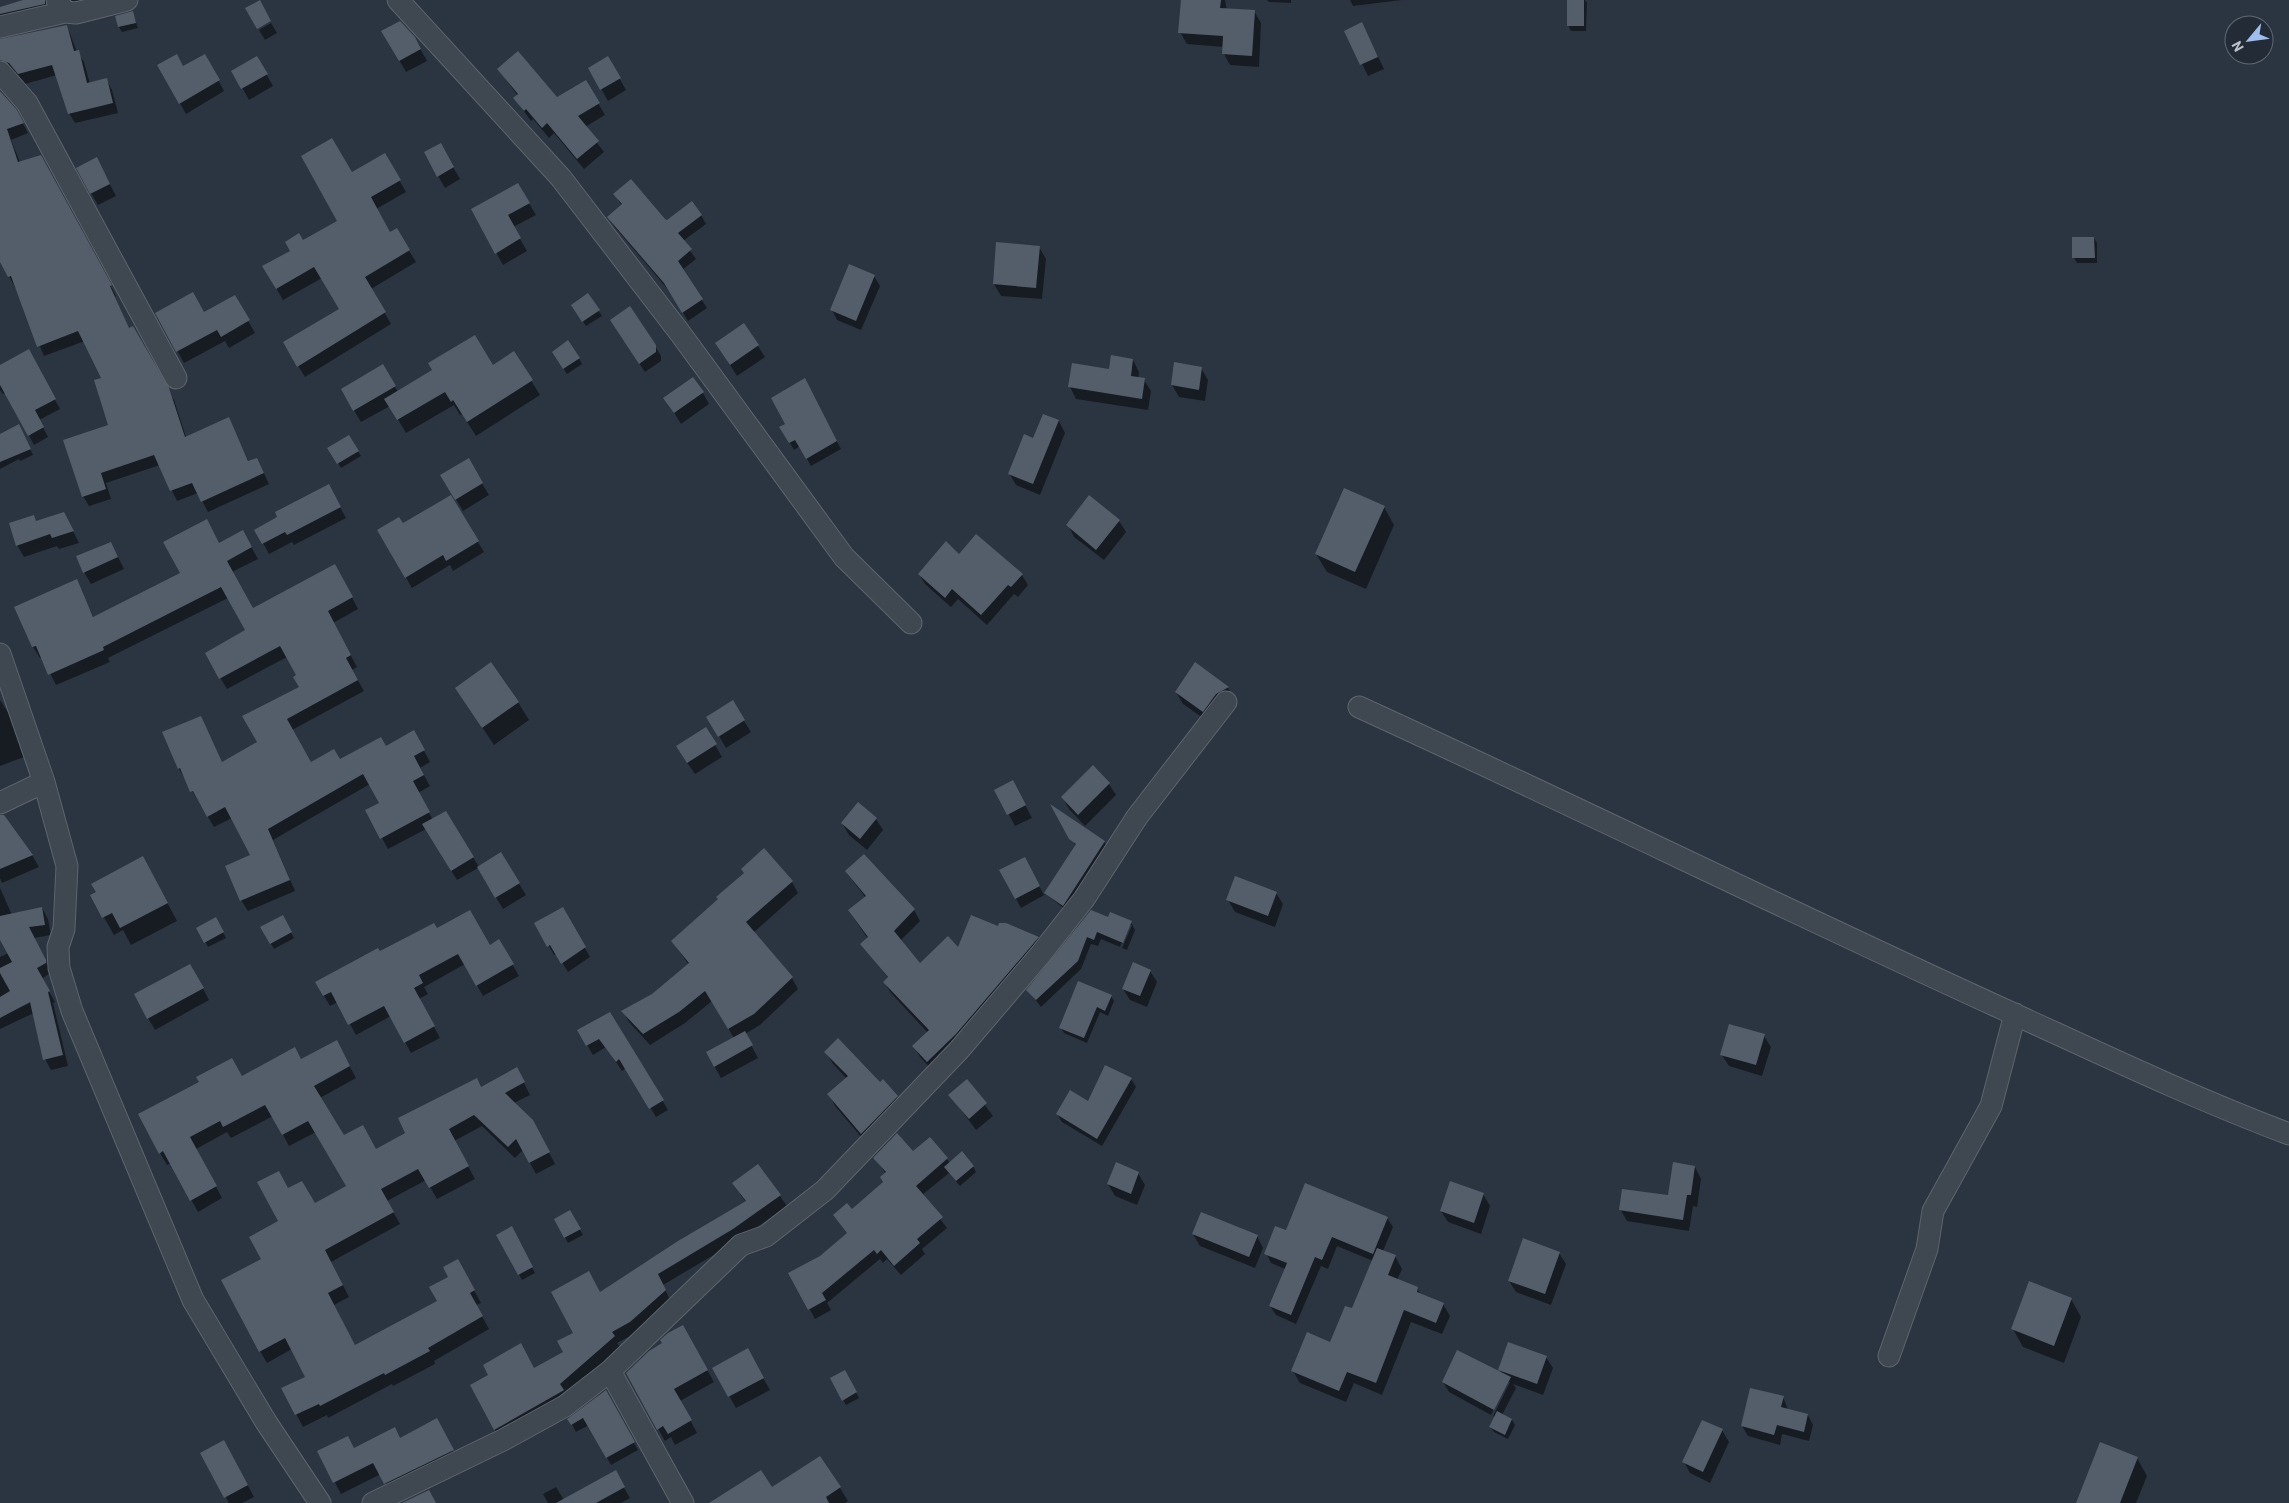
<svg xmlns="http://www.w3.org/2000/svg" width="2289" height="1503" viewBox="0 0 2289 1503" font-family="Barlow,sans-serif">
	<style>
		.shadow { fill: #0007 }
		.building { fill: #545e6b }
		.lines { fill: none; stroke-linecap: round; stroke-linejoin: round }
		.street-casing { stroke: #5d656e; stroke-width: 23 }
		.street { stroke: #3f4751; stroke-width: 21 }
	</style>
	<rect width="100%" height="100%" fill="#2b3541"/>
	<!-- shadow -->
	<path class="shadow" d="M28,0H58L0,27V8Z
		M71,0H97L80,10Z
		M1182,0H1225L1227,10L1254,11L1261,23L1259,67L1230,65L1224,54V47L1187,44L1180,32Z
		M1267,0H1291V3L1269,2Z
		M1350,0H1402L1353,6Z
		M1569,0H1585L1587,3L1586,31H1571L1568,25Z
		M132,12L138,28L122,32L119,27Z
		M271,23L277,33L265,40L259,30Z
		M1362,24L1384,69L1368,76L1346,31Z
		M67,26L77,52L84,62L90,84L106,79L112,90L118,113L75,123L69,113L57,75L25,84L16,74L4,70L0,72V40Z
		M383,32L414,38L427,61L406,72Z
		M205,55L224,91L186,114L159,66L183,68Z
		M257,58L273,86L249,100L233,71Z
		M608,58L626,90L608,101L590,69Z
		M498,69L556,99L586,82L605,115L585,127L604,152L584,169L554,133L549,138L533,119L531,121L515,99L518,96Z
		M0,91L16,111L28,133L11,140L20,162L46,167L116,296L115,297L129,329L133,327L174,400L186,437L228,419L249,462L262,469L269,484L208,512L198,493L177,501L160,465L106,483L111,499L89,506L83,496L110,426L102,378L85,341L44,356L15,287L0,260Z
		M440,145L460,179L445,188L425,153Z
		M385,155L406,192L376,209L390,234L396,230L416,262L371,289L391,324L305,377L284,343L341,309L322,278L283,300L264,267L339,222L351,174Z
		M103,171L116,196L98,205L91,193Z
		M518,185L536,215L513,227L527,251L503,265L473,210Z
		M615,195L667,221L701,215L706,224L683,241L696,259L682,270L707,308L688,321L670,292L614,226L609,218L622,206Z
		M2094,238L2097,243V263H2077L2074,258Z
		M1039,247L1046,259L1042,299L1001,296L994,284Z
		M874,276L880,286L861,330L837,320L832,310Z
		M235,297L255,333L229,348L225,341L184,363L157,314L204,313Z
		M598,310L602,316L586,326L576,311Z
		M744,324L765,357L737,376L716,343Z
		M616,329L655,346L661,356V361L645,372Z
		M28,351L60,409L39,420L48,437L34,445L6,393L3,394L0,390V366Z
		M514,353L540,395L476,436L462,414L460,415L454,405L406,433L390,406L361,422L342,390L382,366L398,392L493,367Z
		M556,357L579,358L582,364L567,374Z
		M1133,360L1139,372L1138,379L1144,380L1151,391L1148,410L1076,399L1070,387Z
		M1201,368L1208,380L1205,401L1179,397L1172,385Z
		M809,388L841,449L811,466L800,446L794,450L790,443L787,424Z
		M703,393L709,404L681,424L665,398Z
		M1044,415L1059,421L1065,433L1040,495L1016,485L1009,473L1034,439Z
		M18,426L33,455L20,461L19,459L0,469V442Z
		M349,437L361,456L341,468L329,448Z
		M468,460L489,495L463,511L442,476Z
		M334,496L346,518L294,545L292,542L269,554L256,530L279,518Z
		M450,496L484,552L453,571L450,565L412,588L379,531L402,525Z
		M1384,507L1394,525L1366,589L1327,572L1316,554Z
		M1119,521L1126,532L1104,560L1074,537L1068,525Z
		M37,522L70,525L79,543L59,549L57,546L24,557L17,545Z
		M243,532L258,559L232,572L253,610L341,576L358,609L333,623L357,667L352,670L364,691L292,730L310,764L339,761L386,748L420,743L430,762L420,768L430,786L418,793L433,820L446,813L479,867L501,854L526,895L503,909L478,868L457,880L426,829L388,849L367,811L380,803L370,784L273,840L295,891L248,911L241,900L252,855L232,818L214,827L179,769L164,733L222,763L259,743L301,688L297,676L287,657L227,689L206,653L246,631L228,598L108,658L110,662L56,685L42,657L40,658L33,647L76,581L94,618L182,573L219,544Z
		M111,543L124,569L91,584L84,572Z
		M960,555L1022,575L1028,585L1018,597L1014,594L987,625L958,599L951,607L925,584L919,574Z
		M1195,664L1228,688L1235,699L1210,723L1183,704L1176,692Z
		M456,688L518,702L529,720L494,745Z
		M0,700L11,717L24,757L0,766Z
		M732,702L751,732L726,748L708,717Z
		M706,729L722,757L695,774L684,758Z
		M1109,784L1116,795L1085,826L1069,809L1063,798Z
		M996,790L1019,793L1032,818L1015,826Z
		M1053,807L1104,842L1108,847L1066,910L1046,894L1021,908L1001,871L1029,867L1044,895L1076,846Z
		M876,819L883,830L867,850L849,835L842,823Z
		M0,824L32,855L39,867L2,883L0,878Z
		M846,872L914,910L920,921L900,941L920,964L959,949L998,928L1038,938L1044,948L934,1072L920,1057L914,1046L928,1033L891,993L884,982L888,978L862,944L868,939L849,911L866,898Z
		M153,876L177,921L131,945L123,930L114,935L92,896Z
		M792,882L798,893L753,933L792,978L798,989L760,1025L745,1034L758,1058L721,1078L707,1053L734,1038L712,1001L685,1023L650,1045L629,1022L623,1011L653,995L689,965L672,941Z
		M0,888L12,915L42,908L48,919L51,935L34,938L51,972L42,979L55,1002L53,1003L68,1066L51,1070L45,1059L34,1013L0,1029V1017L36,1000L35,998L0,1015V957L8,953L0,937Z
		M1276,893L1283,904L1275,927L1235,912L1228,900Z
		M563,909L590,957L568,972L557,954L554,955L536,924Z
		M1092,912L1109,919L1131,922L1135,930L1127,950L1122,948L1132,925H1129L1120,947L1101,939L1098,946L1091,944L1081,969L1041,1007L1028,990Z
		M282,917L294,938L274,949L262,928Z
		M216,919L226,938L208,947L198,929Z
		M437,930L489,946L499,941L519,976L483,996L465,964L424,987L428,994L419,999L440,1038L411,1053L391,1016L356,1035L338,1002L330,1006L316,982L379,952Z
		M1150,971L1157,982L1147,1007L1130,1000L1123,989Z
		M197,977L209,1000L155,1030L148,1018Z
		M1111,996L1114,1001L1108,1016L1100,1012L1087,1043L1064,1033L1061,1028Z
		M610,1013L668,1110L656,1117L626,1068L622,1071L606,1047L593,1055L579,1031Z
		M1764,1036L1771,1047L1762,1076L1729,1066L1722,1055Z
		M826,1052L880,1083L897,1097L903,1108L868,1145L835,1106L829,1094L847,1079L833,1064Z
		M343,1054L356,1078L320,1098L344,1136L376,1150L481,1088L523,1081L530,1095L514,1103L539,1133L555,1164L536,1174L523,1150L515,1158L482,1126L454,1141L475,1179L437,1199L426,1180L387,1201L400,1224L331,1262L349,1297L334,1305L355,1346L438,1302L464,1272L481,1303L476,1305L489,1329L434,1361L435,1364L393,1386L392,1384L328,1418L327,1415L303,1427L283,1389L306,1377L292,1349L267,1363L260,1351L262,1259L280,1222L288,1190L314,1205L347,1187L316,1132L289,1146L273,1116L231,1138L227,1132L196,1149L222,1198L198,1212L171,1163L167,1165L160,1153L242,1078L301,1061Z
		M1131,1079L1136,1087L1102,1146L1062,1122L1057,1114L1088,1103Z
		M967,1081L993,1116L976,1130L950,1095Z
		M930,1138L950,1163L973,1166L976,1172L960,1186L949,1173L922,1195L947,1228L922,1249L925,1254L901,1275L887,1259L883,1263L880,1259L827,1303L831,1310L815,1319L790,1274L821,1257L848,1234L834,1216L852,1211L884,1183L886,1174L875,1158L913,1153Z
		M758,1165L787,1206L739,1240L663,1285L671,1302L636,1333L617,1343L620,1347L568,1394L501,1441L471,1386L534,1369L564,1352L600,1294L746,1202L740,1194Z
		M1695,1167L1701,1179L1697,1207L1693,1206L1689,1231L1627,1221L1620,1209L1669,1196Z
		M1138,1173L1145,1185L1137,1205L1115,1196L1108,1184Z
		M1483,1194L1490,1206L1481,1234L1448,1222L1441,1211Z
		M570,1212L583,1235L568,1243L555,1219Z
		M1387,1218L1393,1227L1383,1251L1395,1256L1402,1269L1397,1280L1417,1288L1421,1295L1443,1304L1450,1316L1442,1334L1411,1322L1382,1395L1354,1383L1346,1402L1300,1383L1293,1371L1331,1344L1353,1310L1373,1261L1337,1246L1328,1269L1321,1266L1296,1324L1276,1315L1270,1306L1285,1269L1271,1263L1266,1253L1287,1232Z
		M511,1228L535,1273L522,1280L498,1235Z
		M1193,1234L1257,1236L1263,1248L1255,1268L1200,1246Z
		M1559,1253L1566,1264L1551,1305L1516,1292L1509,1281Z
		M2071,1299L2081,1317L2064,1363L2023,1347L2013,1329Z
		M682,1326L714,1382L680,1401L697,1433L675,1445L671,1437L665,1441L627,1374Z
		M747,1350L770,1390L736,1408L714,1369Z
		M1546,1357L1553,1368L1543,1395L1513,1384L1516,1388L1502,1415L1512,1420L1515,1425L1508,1439L1494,1432L1490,1427L1495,1417L1493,1416L1510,1382H1507L1491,1415L1449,1392L1443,1382L1502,1374L1499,1369Z
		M845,1372L859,1398L846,1405L831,1379Z
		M606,1392L638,1450L611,1465L589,1425L576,1432L569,1419Z
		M1783,1397L1788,1410L1808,1415L1813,1425L1809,1441L1782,1434L1780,1445L1748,1436L1742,1426Z
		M1722,1430L1729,1442L1710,1483L1690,1473L1684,1462Z
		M443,1432L459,1462L392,1495L381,1474L341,1494L319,1452L354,1449Z
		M202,1454H231L254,1497L242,1503H229Z
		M2137,1458L2147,1476L2136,1503H2081Z
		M615,1472L630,1498L621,1503H548L543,1494L556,1487L564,1500Z
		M840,1488L848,1501L845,1503H724L772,1489Z"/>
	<!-- building -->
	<path class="building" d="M23,0H45V4L0,14V7Z
		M260,0L271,21L257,29L245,8Z
		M1181,0H1221L1220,8L1255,10L1252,56L1222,54L1223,36L1178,33Z
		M1567,0H1584V26H1567Z
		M133,11L136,23L118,27L115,16Z
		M400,21L415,37L421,49L399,61L381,31Z
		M1362,22L1378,57L1360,65L1344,31Z
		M67,25L74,51L79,50L87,83L107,78L113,103L68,114L52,65L18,74L9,63L0,60V39Z
		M518,51L557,97L586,80L600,103L578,116L599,141L577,159L547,123L542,128L526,109L524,111L513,98L518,94L497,69Z
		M177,54L183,66L205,54L220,80L179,104L157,65Z
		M257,56L268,74L241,89L231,71Z
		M608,56L621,78L600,90L588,68Z
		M0,91L17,110L24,123L7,129L18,162L41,155L112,285L110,286L129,328L133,326L169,388L185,437L229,417L248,461L257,458L264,473L201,502L192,483L170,491L154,455L101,473L106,489L82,497L63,440L108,425L94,380L101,378L78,331L37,347L11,276L8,277L0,262Z
		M332,138L352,172L385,153L401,180L371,197L390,232L397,228L410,250L365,277L386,312L297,367L283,342L339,309L314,267L276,289L262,266L290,251L285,242L299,233L303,240L337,221L301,156Z
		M441,143L454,167L437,177L424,152Z
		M97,157L110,184L90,194L76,168Z
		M631,179L665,219L667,220L692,201L702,215L678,233L692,249L678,261L703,299L682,313L664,283L607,217L622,204L613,194Z
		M518,183L530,203L508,215L521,238L495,254L471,209Z
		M2072,237H2094L2095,258H2072Z
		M996,242L1040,246L1036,288L993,284Z
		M849,264L875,275L856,321L830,310Z
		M193,292L204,312L235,295L250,320L221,337L217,330L176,352L155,313Z
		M588,293L600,310L582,322L571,305Z
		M630,306L656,345V352L639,364L610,320Z
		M744,323L759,345L730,365L715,343Z
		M475,335L493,365L514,351L533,380L467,422L453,400L451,402L445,392L397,420L384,399L432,370L428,363Z
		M568,340L580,358L563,369L552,352Z
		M29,349L56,399L35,410L44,427L28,436L0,385V365Z
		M1111,355L1133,359L1131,376L1145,378L1142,399L1068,387L1072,363L1109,369Z
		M1174,362L1202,367L1199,390L1171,385Z
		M383,364L396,386L353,411L341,389Z
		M693,377L704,392L674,413L663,398Z
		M805,378L837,441L806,459L795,440L789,443L779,427L785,424L771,398Z
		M1043,414L1059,420L1033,484L1008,474L1024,434L1033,438Z
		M19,424L31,449L0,462V434Z
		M349,435L359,451L337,464L327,448Z
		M469,458L483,483L455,500L440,475Z
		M329,484L341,507L287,535L285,532L262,544L254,530L277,517L275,512Z
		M1344,488L1385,506L1355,572L1315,554Z
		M451,495L479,541L446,561L443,555L405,578L377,530L399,517L403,523Z
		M1089,495L1120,520L1096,550L1066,525Z
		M64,512L74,531L52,538L50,534L16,546L9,523L34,515L36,521Z
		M207,519L219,543L243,530L252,547L227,561L253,608L335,564L353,597L328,611L351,655L346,658L358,680L287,719L311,762L334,749L340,759L381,737L386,746L414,730L425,750L414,756L424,775L413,781L430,812L380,839L365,810L379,803L363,774L268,829L290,880L240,901L225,866L250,855L225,807L207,817L193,791L190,792L180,768L178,769L162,732L201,716L222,762L257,742L242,716L299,687L293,677L296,675L280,646L219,679L205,653L245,630L221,587L103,647L104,650L48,675L36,646L32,647L14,607L77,579L93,617L180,573L163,542Z
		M976,534L1023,574L1011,587L1008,585L981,615L952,589L945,598L918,574L946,541L959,554Z
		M111,542L118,557L83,573L76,556Z
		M491,662L519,702L482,728L455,688Z
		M1195,662L1229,687L1216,694L1203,712L1175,692Z
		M733,700L745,720L718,737L706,717Z
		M706,727L717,744L687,763L676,746Z
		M1093,765L1110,783L1078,815L1061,797Z
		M1013,780L1026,805L1007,815L994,790Z
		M858,802L877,818L860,839L841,823Z
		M1050,804L1105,841L1063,906L1044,893L1076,844L1069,839Z
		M446,811L474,857L451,871L422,824Z
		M0,815H4L33,855L0,869Z
		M764,848L793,881L746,922L793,977L754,1014L728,1029L705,991L679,1012L643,1034L621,1011L652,994L689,963L671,941L718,899L716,897L744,873L741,869Z
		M501,852L520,883L495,898L477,867Z
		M864,854L915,909L894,931L920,963L948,936L958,947L971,915L998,926L999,923H1006L1039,937L956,1034L927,1062L912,1046L929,1030L883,982L888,977L860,944L868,937L848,910L866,896L845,871Z
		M143,856L168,903L120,928L112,913L102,918L90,895L96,892L91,884Z
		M1025,857L1040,886L1015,899L999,870Z
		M1235,876L1277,892L1268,916L1226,900Z
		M42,907L45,925L29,927L46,960V963L37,968L50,991L48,992L63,1055L43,1060L30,1002L0,1018V997L10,991L0,973V968L12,962L0,940V916Z
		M563,907L586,947L561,964L550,945L547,947L534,923Z
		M470,910L490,945L499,939L514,964L476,986L458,954L419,975L423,983L414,988L435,1026L404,1043L384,1006L348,1025L331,992L323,996L315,982L378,948L380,951L434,923L437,928Z
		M1091,910L1108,917L1110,912L1132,921L1123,943L1097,932L1094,940L1087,937L1078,961L1036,1000L1026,990Z
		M283,915L292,932L270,944L260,927Z
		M216,917L224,932L204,943L196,928Z
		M1133,962L1151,970L1140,996L1122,989Z
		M190,964L204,988L147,1019L134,994Z
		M1078,981L1112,995L1105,1011L1097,1007L1084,1038L1059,1028Z
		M610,1012L664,1100L649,1109L619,1059L616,1062L599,1039L586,1046L577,1030Z
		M1729,1024L1765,1034L1756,1065L1720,1055Z
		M745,1031L753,1045L714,1067L706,1052Z
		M838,1038L880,1082L883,1079L898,1096L861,1134L827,1094L848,1076L824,1052Z
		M337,1040L350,1066L314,1086L344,1135L363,1125L376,1149L405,1133L398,1118L477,1078L481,1087L517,1067L525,1082L505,1093L533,1120L550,1152L529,1163L516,1139L508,1147L474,1115L449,1129L469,1166L429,1188L418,1169L381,1189L394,1212L325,1250L343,1285L328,1293L355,1345L437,1301L429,1287L448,1277L443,1267L458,1259L475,1290L470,1293L483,1316L428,1348L430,1351L385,1375L384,1373L320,1406L319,1404L295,1415L281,1388L305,1377L285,1338L259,1352L221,1280L261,1259L249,1237L278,1221L257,1182L279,1171L288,1188L302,1181L315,1203L346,1186L308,1121L282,1135L265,1105L223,1127L220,1121L190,1137L217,1186L190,1201L163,1151L159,1154L138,1114L199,1082L196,1077L232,1058L242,1076L295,1047L301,1059Z
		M1105,1065L1132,1078L1097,1139L1056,1114L1070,1090L1088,1101Z
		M967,1079L987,1103L969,1119L948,1095Z
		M897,1133L913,1151L930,1137L948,1158L916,1186L943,1217L917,1239L920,1243L894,1266L881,1250L877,1254L874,1250L822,1293L826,1300L808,1310L788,1273L820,1256L847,1233L833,1215L847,1203L852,1209L883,1182L880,1177L886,1172L873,1158Z
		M962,1151L974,1166L956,1181L944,1167Z
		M1116,1162L1139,1172L1131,1194L1107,1184Z
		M1673,1162L1695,1166L1691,1195H1687L1683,1220L1619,1210L1622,1189L1668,1195Z
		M758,1164L781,1195L733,1229L658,1274L666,1290L630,1322L612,1332L615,1336L560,1384L564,1390L566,1389L494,1430L470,1385L488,1375L483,1365L521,1343L534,1368L563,1352L557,1341L573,1333L551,1292L589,1271L600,1292L678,1241L746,1201L732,1183Z
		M1450,1181L1484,1193L1474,1223L1440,1211Z
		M1305,1183L1388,1217L1373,1254L1332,1237L1322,1260L1315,1257L1291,1315L1269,1306L1287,1263L1264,1254L1275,1226L1286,1230Z
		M570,1210L581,1229L564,1238L554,1219Z
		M1201,1212L1258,1235L1249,1257L1192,1234Z
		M512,1226L533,1267L518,1275L496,1235Z
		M1523,1238L1560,1252L1545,1294L1508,1281Z
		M1377,1248L1396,1255L1388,1275L1418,1287L1417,1292L1444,1303L1436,1323L1404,1310L1376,1383L1347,1372L1339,1391L1291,1371L1307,1332L1330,1342L1345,1306L1352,1308Z
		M2029,1281L2072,1298L2054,1346L2011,1329Z
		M683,1325L708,1370L674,1389L692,1420L668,1434L663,1426L657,1430L626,1373L649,1351L662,1343L660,1340L668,1333Z
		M1508,1342L1547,1356L1537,1384L1498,1370Z
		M748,1348L764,1378L728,1397L712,1368Z
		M1457,1350L1511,1377L1494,1410L1442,1382Z
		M845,1370L857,1392L842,1401L830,1378Z
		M1750,1388L1784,1396L1781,1407L1808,1414L1804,1432L1777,1425L1774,1435L1741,1426Z
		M606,1390L635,1442L606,1458L583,1418L571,1425L567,1419Z
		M1497,1411L1512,1419L1505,1435L1489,1427Z
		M437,1418L454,1450L384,1484L373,1463L333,1483L317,1451L348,1436L354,1448L395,1427L400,1438Z
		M1702,1420L1723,1429L1703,1472L1682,1462Z
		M224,1440L248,1485L224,1498L200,1453Z
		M2100,1442L2138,1457L2120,1503H2076Z
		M820,1456L841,1487L826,1497L829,1503H709L761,1470L772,1487Z
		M616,1470L625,1487L596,1503H556Z
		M429,1490L436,1503H402Z"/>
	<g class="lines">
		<!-- street casing -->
		<g class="street-casing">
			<path id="street" d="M57,0L65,12L76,13L127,0
				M398,0L561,178L680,333L844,557L911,623
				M0,27L65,12
				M0,72L27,103L176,378
				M0,654L44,782L67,866L64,929L58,947L59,968L72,1011L193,1300L266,1422L320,1503
				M1359,707C1571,804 1780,907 1992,1004C2091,1049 2188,1096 2289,1134
				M0,803L44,782
				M1889,1356L1927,1249L1933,1211L1991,1106L2015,1014
				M610,1371L683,1503
				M373,1503L503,1440L565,1406L610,1371L741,1245L766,1236L825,1190L959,1050L1040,955L1084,899L1137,817L1226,702"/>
		</g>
		<!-- street -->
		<use href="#street" class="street"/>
	</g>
	<!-- north arrow -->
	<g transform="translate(2249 40) rotate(241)"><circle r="24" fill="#232c36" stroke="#606872"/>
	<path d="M0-4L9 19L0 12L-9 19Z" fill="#9ebfee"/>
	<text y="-8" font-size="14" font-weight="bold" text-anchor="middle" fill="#bcc2cb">N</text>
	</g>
</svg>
